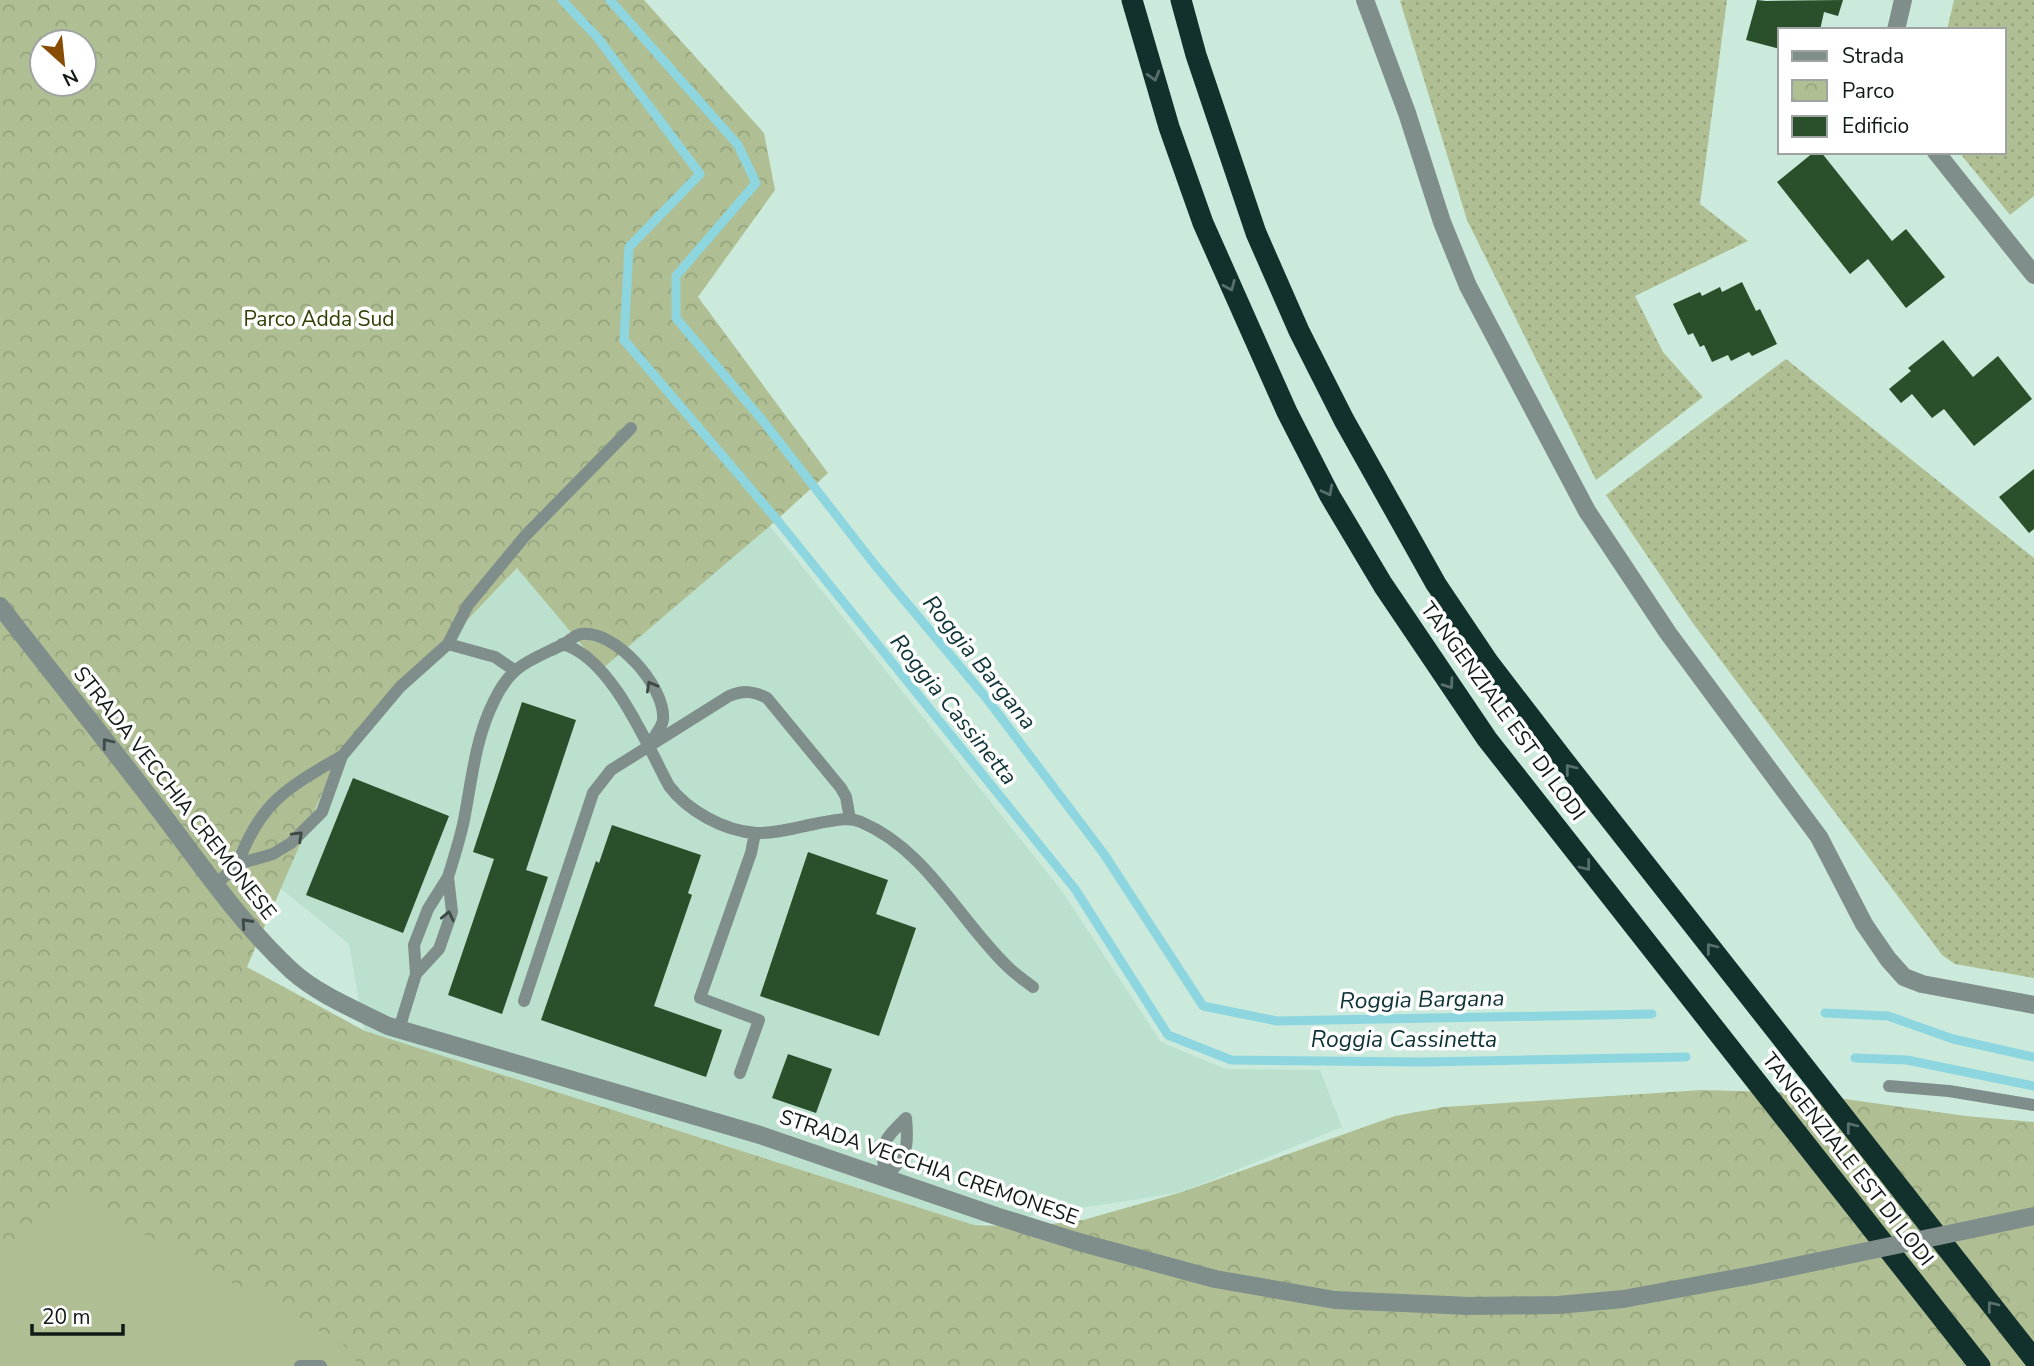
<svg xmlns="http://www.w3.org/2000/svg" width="2034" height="1366" viewBox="0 0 2034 1366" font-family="'Nunito Sans',sans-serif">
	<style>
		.built { fill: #bbe1ce }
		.grass { fill: url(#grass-dots) }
		.park { fill: url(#park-crowns); fill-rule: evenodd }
		.garden { fill: #afbf93 }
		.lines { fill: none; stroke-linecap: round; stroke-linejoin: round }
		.stream { stroke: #8dd6df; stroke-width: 9 }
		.building { fill: #2a4f2b }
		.lane { stroke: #7f8d8b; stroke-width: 12 }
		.street { stroke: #7f8d8b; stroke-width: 18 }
		.highway { stroke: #12312d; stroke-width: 21 }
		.street-bridge { stroke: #7f8d8b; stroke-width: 18 }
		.oneway { stroke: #596f6c }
		.oneway2 { stroke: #3c4945 }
		.labels { text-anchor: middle; stroke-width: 7; stroke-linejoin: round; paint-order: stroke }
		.park-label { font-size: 21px; fill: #314004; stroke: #fff }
		.street-label { font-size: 21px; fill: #101b16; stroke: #fff }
		.water-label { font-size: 23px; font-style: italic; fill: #0e3337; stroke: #fff }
	</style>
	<defs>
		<pattern id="grass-dots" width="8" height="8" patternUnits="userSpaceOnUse" patternTransform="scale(1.75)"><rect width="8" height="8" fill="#afbf93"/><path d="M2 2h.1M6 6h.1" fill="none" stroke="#96a47e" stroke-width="1.8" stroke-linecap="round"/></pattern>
		<pattern id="park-crowns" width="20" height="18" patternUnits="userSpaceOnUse" patternTransform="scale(1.75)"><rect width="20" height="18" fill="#afbf93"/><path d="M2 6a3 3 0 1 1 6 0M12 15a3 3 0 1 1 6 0" fill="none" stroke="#96a47e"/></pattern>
	</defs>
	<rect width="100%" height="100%" fill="#cbeadb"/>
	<!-- built -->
	<path class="built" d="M620,353L770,526L1062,891L1161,1042L1226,1069L1320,1070L1342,1127L1182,1192L974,1225L364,1031L349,944L207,829Z"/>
	<!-- grass -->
	<path class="grass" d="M1402,0H1727L1700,204L1748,241L1635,296L1663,352L1703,397L1596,480L1467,220L1400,1Z
		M1954,0H2034V196L2010,215L1959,152H2004V30H1947Z
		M1786,359L2034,558V978L1955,964L1942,955L1692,622L1606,495Z"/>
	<!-- park -->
	<path class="park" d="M0,0H644L764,133L775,190L698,297L828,473L770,526L602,669L517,568L339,754L247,967L365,1031L974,1225L1029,1227L1083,1220L1182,1192L1395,1116L1444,1107L1702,1090L1802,1093L1966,1116L2034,1122V1366H0ZM42,42H84V84H42Z"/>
	<!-- garden -->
	<path class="garden" d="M69,1193L343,1344L360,1366H0V1253Z"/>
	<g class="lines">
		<!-- stream -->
		<path class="stream" d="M562,0L597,37L700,174L629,247L624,340L778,521L1075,889L1168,1035L1231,1060L1424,1062L1686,1057
			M610,0L738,145L756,183L676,276V318L763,421L875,565L987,699L1104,854L1203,1006L1277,1021L1652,1014
			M1825,1013L1888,1016L1953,1039L2034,1057
			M1855,1058L1907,1060L2034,1086"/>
	</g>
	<!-- building -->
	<path class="building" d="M1757,0L1766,1L1843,0L1838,16L1824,12L1820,30H1780V49L1746,40Z
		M1814,152H1821L1892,241L1906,229L1945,277L1906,308L1868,259L1850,274L1777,182Z
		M1742,282L1756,311L1760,309L1777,344L1752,356L1749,352L1731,361L1728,355L1712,362L1704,345L1700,347L1693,333L1688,335L1673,304L1700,292L1702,296L1720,287L1722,292Z
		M1943,340L1973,377L1998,356L2032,399L1974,446L1944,409L1932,418L1912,394L1901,403L1889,389L1911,371L1908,368Z
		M2034,469V529L2029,533L1999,497Z
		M522,702L576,720L526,870L548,877L502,1014L448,995L494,859L473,852Z
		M353,778L449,816L403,933L306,895Z
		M612,825L701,855L688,893L692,895L654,1006L722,1030L706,1077L541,1020L596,861L599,863Z
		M808,852L888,880L876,914L916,928L879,1036L760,996Z
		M788,1054L832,1069L816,1113L772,1098Z"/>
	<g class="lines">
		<!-- lane -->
		<path class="lane" d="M448,644L495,657L514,670
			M562,644C611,657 646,743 669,786C688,811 724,831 756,833C777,834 798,827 819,823C832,821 848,816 861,822C927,850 958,919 1008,967C1015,974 1024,980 1033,987
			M342,756L400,687L448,644L468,605L525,536L631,428
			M448,877C454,858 460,839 464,820C472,779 475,739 494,701C511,665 529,661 562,645C568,642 575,635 581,634C615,629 666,687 663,720C662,727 654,737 650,743
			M215,885L238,864L273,854L291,843L322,812L342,756C288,787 259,803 238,864
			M524,1001L593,793L611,770L729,696C744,690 753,691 767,698L841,788L846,797L850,819
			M399,1029L416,974L414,945L428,909L448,877L452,912L439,949L416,974
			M740,1073L759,1020L700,998L751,853L755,833
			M1889,1086L1949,1091L2034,1105
			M906,1118C909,1149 907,1155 885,1178C881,1142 881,1143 906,1118Z
			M300,1366H321"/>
		<!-- street -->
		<path class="street" d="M1365,0L1407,113L1442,222L1468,286L1587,511L1668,633L1819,837L1864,924L1888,959L1904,977L1922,984L2034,1005
			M1896,30L1903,0
			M1936,152L2034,275
			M0,606C52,673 105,739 157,807C200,863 239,922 292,971C319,995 356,1010 388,1026L760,1135L996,1216L1079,1242L1215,1279L1335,1300L1470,1306L1558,1305L1623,1299L1753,1275"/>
		<!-- highway -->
		<path class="highway" d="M1132,0L1169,127L1203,223L1287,412L1330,496L1383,585L1487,739L1980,1366
			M1181,0L1196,55L1256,233L1299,331L1344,420L1436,584L1489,663L1562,758L2034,1359"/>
		<!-- street-bridge -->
		<path class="street-bridge" d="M1753,1275L2034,1216"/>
	</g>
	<!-- one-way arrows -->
	<defs><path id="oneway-chevron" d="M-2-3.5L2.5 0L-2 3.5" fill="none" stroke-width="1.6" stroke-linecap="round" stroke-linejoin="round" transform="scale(1.75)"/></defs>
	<g class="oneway">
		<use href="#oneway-chevron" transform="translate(1154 76) rotate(74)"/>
		<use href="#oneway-chevron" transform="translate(1230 286) rotate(67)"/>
		<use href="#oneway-chevron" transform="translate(1328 491) rotate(62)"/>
		<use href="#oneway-chevron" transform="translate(1449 684) rotate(55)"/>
		<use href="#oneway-chevron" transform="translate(1570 769) rotate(-128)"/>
		<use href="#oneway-chevron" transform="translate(1586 866) rotate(52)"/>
		<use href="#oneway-chevron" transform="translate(1711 948) rotate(-128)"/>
		<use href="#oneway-chevron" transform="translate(1851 1127) rotate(-128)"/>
		<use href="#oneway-chevron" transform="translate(1992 1306) rotate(-128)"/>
	</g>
	<g class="oneway2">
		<use href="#oneway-chevron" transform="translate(651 686) rotate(-119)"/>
		<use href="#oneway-chevron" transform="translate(107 743) rotate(-128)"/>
		<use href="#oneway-chevron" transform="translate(298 836) rotate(-44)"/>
		<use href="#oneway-chevron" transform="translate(448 916) rotate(-78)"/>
		<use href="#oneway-chevron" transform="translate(246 923) rotate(-132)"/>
	</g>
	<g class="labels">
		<!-- park labels -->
		<g class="park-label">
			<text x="319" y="326">Parco Adda Sud</text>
		</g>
		<!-- street labels -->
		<g class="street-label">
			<text transform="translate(1503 711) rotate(54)" y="7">TANGENZIALE EST DI LODI</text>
			<text transform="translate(175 793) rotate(52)" y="7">STRADA VECCHIA CREMONESE</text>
			<text transform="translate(1848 1159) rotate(52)" y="7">TANGENZIALE EST DI LODI</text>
			<text transform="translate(929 1167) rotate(19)" y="7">STRADA VECCHIA CREMONESE</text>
		</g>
		<!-- water labels -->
		<g class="water-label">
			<text transform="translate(980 662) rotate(51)" y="8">Roggia Bargana</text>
			<text transform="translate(954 709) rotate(51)" y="8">Roggia Cassinetta</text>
			<text transform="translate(1422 999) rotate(-1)" y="8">Roggia Bargana</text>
			<text x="1404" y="1047">Roggia Cassinetta</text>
		</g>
	</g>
	<!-- legend -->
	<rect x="1778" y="28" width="228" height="126" fill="#ffffff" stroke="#9fa4a2" stroke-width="2"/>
	<rect x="1792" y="51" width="35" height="10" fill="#7f8d8b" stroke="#9fa4a2" stroke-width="2"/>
	<text x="1842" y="63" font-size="21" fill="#101b16">Strada</text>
	<rect x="1792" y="80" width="35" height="21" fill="url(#park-crowns)" stroke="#9fa4a2" stroke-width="2"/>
	<text x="1842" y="98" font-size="21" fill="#101b16">Parco</text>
	<rect x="1792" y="116" width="35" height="21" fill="#2a4f2b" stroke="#9fa4a2" stroke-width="2"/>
	<text x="1842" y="133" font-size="21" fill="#101b16">Edificio</text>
	<!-- north arrow -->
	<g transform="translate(63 63) rotate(153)"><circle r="33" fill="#ffffff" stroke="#9fa4a2" stroke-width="2"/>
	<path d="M0-5L12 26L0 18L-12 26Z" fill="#874d04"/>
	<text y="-10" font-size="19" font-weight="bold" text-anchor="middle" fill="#101b16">N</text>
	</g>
	<!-- scale -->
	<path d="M32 1324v10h91v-10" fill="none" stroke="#101b16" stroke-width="3.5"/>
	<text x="42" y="1324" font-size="21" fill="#101b16" stroke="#ffffff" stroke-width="5" paint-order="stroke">20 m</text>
</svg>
